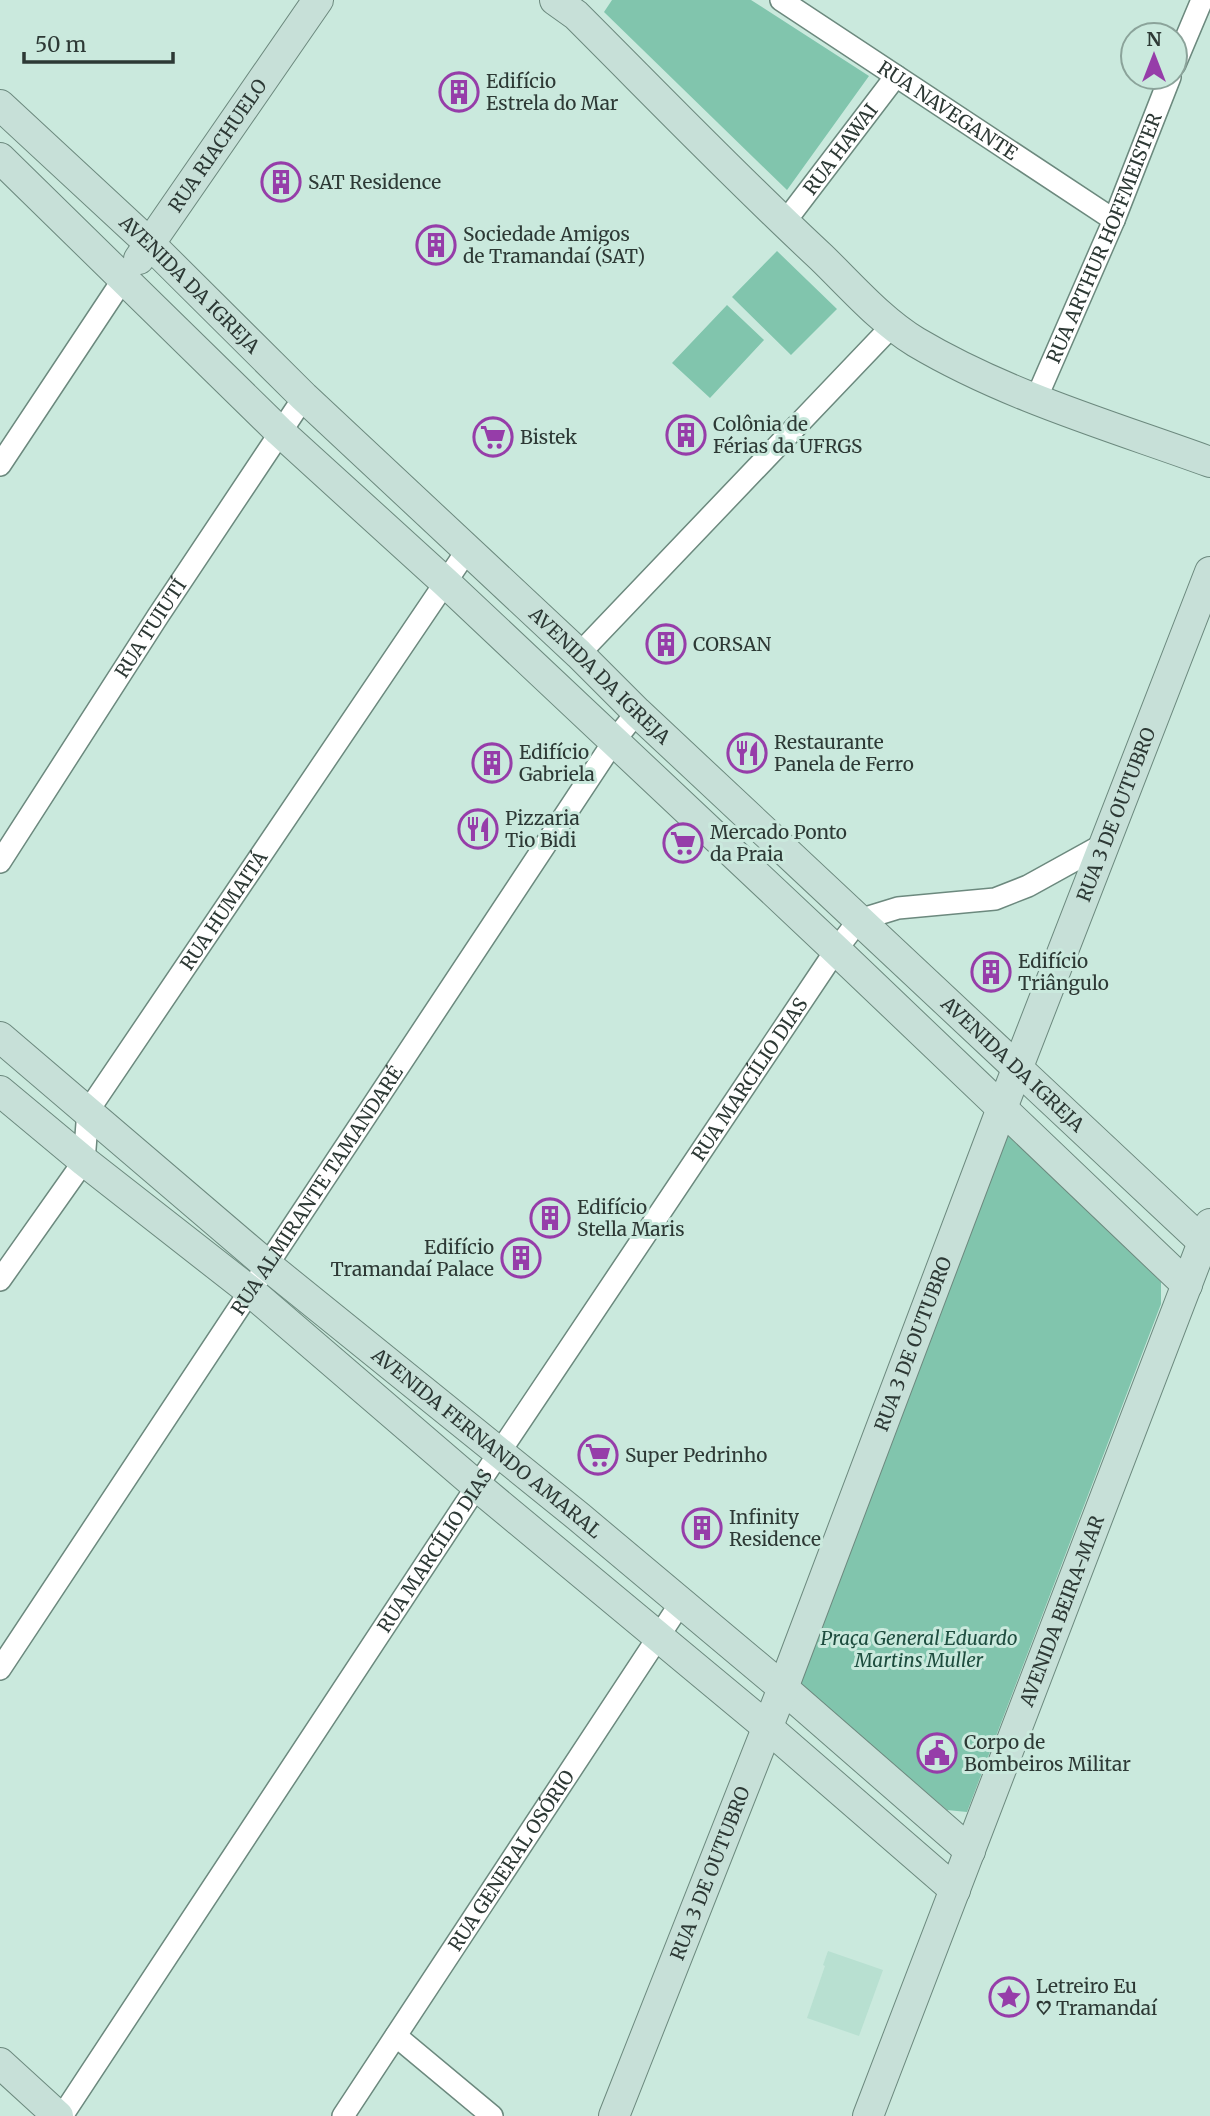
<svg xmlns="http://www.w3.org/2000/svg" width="1210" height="2116" viewBox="0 0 1210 2116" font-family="Merriweather,serif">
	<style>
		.built { fill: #b8e0d1 }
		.green { fill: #81c5ad }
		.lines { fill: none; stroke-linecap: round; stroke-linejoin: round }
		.street-casing { stroke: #6c897e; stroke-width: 24 }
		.secondary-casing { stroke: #6c897e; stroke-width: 32 }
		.street { stroke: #fff; stroke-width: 21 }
		.secondary { stroke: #c7e0d8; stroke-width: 30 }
		.labels { text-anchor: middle; stroke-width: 6; stroke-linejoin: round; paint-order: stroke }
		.poi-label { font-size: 19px; fill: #2d3935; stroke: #cae9dd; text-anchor: start }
		.street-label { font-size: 19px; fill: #2d3935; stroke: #cae9dd }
		.park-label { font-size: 19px; font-style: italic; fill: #1d4c3e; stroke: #cae9dd }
	</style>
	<rect width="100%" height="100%" fill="#cae9dd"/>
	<!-- built -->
	<path class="built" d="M828,1951L883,1970L859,2036L807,2018L825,1966L823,1965Z"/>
	<!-- green -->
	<path class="green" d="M612,0H751L869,76L787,190L604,12Z
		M777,251L837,309L791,355L732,297Z
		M727,305L764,340L710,398L672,363Z
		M1008,1132L1161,1282V1304L967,1812L947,1810L796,1680Z"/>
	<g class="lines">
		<!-- street casing -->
		<g class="street-casing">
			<g id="street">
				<path id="s1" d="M781,0L1114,220"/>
				<path d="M1175,64L1202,0"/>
				<path id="s2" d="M784,223L896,76"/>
				<path id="s3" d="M1036,399L1114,220L1170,77"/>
				<path d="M0,465L124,278"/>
				<path d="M579,654L893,325"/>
				<path id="s4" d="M0,862L158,616L304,397"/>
				<path id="s5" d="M0,1280L84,1161L88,1111L468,549"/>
				<path id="s6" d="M0,1669L614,741L637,712"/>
				<path d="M396,2036L492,2116"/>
				<path id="s7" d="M62,2116L477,1486L836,950L859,920L898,908L995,899L1028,886L1104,844"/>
				<path id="s8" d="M343,2116L680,1604"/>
			</g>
		</g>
		<!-- secondary casing -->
		<g class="secondary-casing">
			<g id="secondary">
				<path d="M555,0L576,15C657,96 737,179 821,257C851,286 880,320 916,342C1007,396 1111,426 1210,462"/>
				<path id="s9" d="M0,105L150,244L304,397L579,654L637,712L1203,1242"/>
				<path d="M0,158L279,431L445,582L836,950L1187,1285"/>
				<path id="s10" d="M139,259L318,0"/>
				<path id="s11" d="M0,1037L267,1265L579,1517L783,1688L970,1851"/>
				<path d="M0,1091L84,1161L250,1291L477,1486L767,1727L955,1890"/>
				<path d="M0,2063L58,2116"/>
				<path id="s12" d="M614,2116L783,1688L1002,1108L1210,572"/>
				<path id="s13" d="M868,2116L1210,1224"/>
			</g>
		</g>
		<!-- street -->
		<use href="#street" class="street"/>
		<!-- secondary -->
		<use href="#secondary" class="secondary"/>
	</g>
	<!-- icons -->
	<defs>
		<g id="building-ring" transform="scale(2.0125)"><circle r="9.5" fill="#cae9dd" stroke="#963da9" stroke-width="1.5"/><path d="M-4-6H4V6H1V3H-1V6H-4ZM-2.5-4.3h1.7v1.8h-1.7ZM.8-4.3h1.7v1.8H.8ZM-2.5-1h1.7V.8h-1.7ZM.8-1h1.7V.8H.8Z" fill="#963da9"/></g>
		<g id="supermarket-ring" transform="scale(2.0125)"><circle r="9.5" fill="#cae9dd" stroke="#963da9" stroke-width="1.5"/><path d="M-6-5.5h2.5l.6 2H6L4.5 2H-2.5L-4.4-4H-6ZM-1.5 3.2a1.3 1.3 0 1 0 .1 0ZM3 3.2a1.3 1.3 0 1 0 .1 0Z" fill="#963da9"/></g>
		<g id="restaurant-ring" transform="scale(2.0125)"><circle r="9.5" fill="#cae9dd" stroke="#963da9" stroke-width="1.5"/><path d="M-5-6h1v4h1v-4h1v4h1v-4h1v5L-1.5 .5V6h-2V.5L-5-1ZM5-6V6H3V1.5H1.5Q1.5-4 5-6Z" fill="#963da9"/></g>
		<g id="civic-ring" transform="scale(2.0125)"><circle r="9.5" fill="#cae9dd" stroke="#963da9" stroke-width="1.5"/><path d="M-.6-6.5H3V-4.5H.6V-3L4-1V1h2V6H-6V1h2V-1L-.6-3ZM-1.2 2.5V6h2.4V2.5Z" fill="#963da9"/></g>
		<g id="sight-ring" transform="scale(2.0125)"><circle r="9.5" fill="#cae9dd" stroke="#963da9" stroke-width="1.5"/><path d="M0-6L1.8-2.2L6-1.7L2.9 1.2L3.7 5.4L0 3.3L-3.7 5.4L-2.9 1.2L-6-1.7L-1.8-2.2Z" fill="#963da9"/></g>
	</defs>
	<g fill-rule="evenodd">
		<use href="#building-ring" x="459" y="92"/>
		<use href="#building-ring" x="281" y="182"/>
		<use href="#building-ring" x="436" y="245"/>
		<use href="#building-ring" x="686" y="435"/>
		<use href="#supermarket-ring" x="493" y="437"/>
		<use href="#building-ring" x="666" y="644"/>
		<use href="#restaurant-ring" x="747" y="753"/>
		<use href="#building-ring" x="492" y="763"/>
		<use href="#restaurant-ring" x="478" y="829"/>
		<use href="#supermarket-ring" x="683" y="843"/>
		<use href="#building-ring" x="991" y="972"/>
		<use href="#building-ring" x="550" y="1218"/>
		<use href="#building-ring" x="521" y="1258"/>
		<use href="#supermarket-ring" x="598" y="1455"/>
		<use href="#building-ring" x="702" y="1528"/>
		<use href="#civic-ring" x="937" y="1753"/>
		<use href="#sight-ring" x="1009" y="1997"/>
	</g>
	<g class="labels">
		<!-- poi labels -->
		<g class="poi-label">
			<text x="486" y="88">Edifício<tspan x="486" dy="22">Estrela do Mar</tspan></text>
			<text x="308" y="189">SAT Residence</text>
			<text x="463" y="241">Sociedade Amigos<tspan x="463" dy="22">de Tramandaí (SAT)</tspan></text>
			<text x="713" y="431">Colônia de<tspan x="713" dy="22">Férias da UFRGS</tspan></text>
			<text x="520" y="444">Bistek</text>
			<text x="693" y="651">CORSAN</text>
			<text x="774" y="749">Restaurante<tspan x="774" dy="22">Panela de Ferro</tspan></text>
			<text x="519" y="759">Edifício<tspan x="519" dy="22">Gabriela</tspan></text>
			<text x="505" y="825">Pizzaria<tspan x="505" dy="22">Tio Bidi</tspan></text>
			<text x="710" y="839">Mercado Ponto<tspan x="710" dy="22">da Praia</tspan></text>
			<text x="1018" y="968">Edifício<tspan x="1018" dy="22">Triângulo</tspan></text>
			<text x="577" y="1214">Edifício<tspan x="577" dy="22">Stella Maris</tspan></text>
			<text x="494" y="1254" text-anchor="end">Edifício<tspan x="494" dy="22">Tramandaí Palace</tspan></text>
			<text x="625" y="1462">Super Pedrinho</text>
			<text x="729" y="1524">Infinity<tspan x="729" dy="22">Residence</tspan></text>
			<text x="964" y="1749">Corpo de<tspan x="964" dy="22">Bombeiros Militar</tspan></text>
			<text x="1036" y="1993">Letreiro Eu<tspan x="1036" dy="22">♡ Tramandaí</tspan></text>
		</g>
		<!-- street labels -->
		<g class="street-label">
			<text dy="7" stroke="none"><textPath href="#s1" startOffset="200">RUA NAVEGANTE</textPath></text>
			<text dy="7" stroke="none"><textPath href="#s10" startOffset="138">RUA RIACHUELO</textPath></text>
			<text dy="7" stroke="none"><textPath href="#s2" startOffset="93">RUA HAWAI</textPath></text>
			<text dy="7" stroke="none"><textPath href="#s3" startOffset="175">RUA ARTHUR HOFFMEISTER</textPath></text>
			<text dy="7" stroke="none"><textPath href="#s9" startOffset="261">AVENIDA DA IGREJA</textPath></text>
			<text dy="7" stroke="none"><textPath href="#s4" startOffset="278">RUA TUIUTÍ</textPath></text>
			<text dy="7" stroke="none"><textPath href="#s9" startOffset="828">AVENIDA DA IGREJA</textPath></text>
			<text dy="7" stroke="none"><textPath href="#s12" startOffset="1395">RUA 3 DE OUTUBRO</textPath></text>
			<text dy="7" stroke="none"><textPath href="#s5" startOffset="438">RUA HUMAITÁ</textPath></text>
			<text dy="7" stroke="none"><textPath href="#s9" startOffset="1395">AVENIDA DA IGREJA</textPath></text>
			<text dy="7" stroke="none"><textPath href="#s7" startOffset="1244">RUA MARCÍLIO DIAS</textPath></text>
			<text dy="7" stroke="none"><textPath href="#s6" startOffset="574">RUA ALMIRANTE TAMANDARÉ</textPath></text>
			<text dy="7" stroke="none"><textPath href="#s12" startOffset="828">RUA 3 DE OUTUBRO</textPath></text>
			<text dy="7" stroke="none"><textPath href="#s11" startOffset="634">AVENIDA FERNANDO AMARAL</textPath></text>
			<text dy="7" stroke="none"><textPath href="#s7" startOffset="677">RUA MARCÍLIO DIAS</textPath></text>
			<text dy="7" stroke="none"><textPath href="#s13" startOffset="541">AVENIDA BEIRA-MAR</textPath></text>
			<text dy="7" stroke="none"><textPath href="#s8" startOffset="306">RUA GENERAL OSÓRIO</textPath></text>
			<text dy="7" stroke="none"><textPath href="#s12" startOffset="261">RUA 3 DE OUTUBRO</textPath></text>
		</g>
		<!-- park labels -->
		<g class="park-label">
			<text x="919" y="1645">Praça General Eduardo<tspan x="919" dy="22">Martins Muller</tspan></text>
		</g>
	</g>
	<!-- north arrow -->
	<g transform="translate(1154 56)"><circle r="33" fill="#cae9dd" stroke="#8ba39a" stroke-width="2"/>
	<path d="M0-5L12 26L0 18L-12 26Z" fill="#963da9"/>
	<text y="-10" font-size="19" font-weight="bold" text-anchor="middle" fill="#2d3935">N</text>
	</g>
	<!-- scale -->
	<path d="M24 52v10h149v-10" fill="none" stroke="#2d3935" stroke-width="3.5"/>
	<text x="35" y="52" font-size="21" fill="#2d3935" stroke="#cae9dd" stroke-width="5" paint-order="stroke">50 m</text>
</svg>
